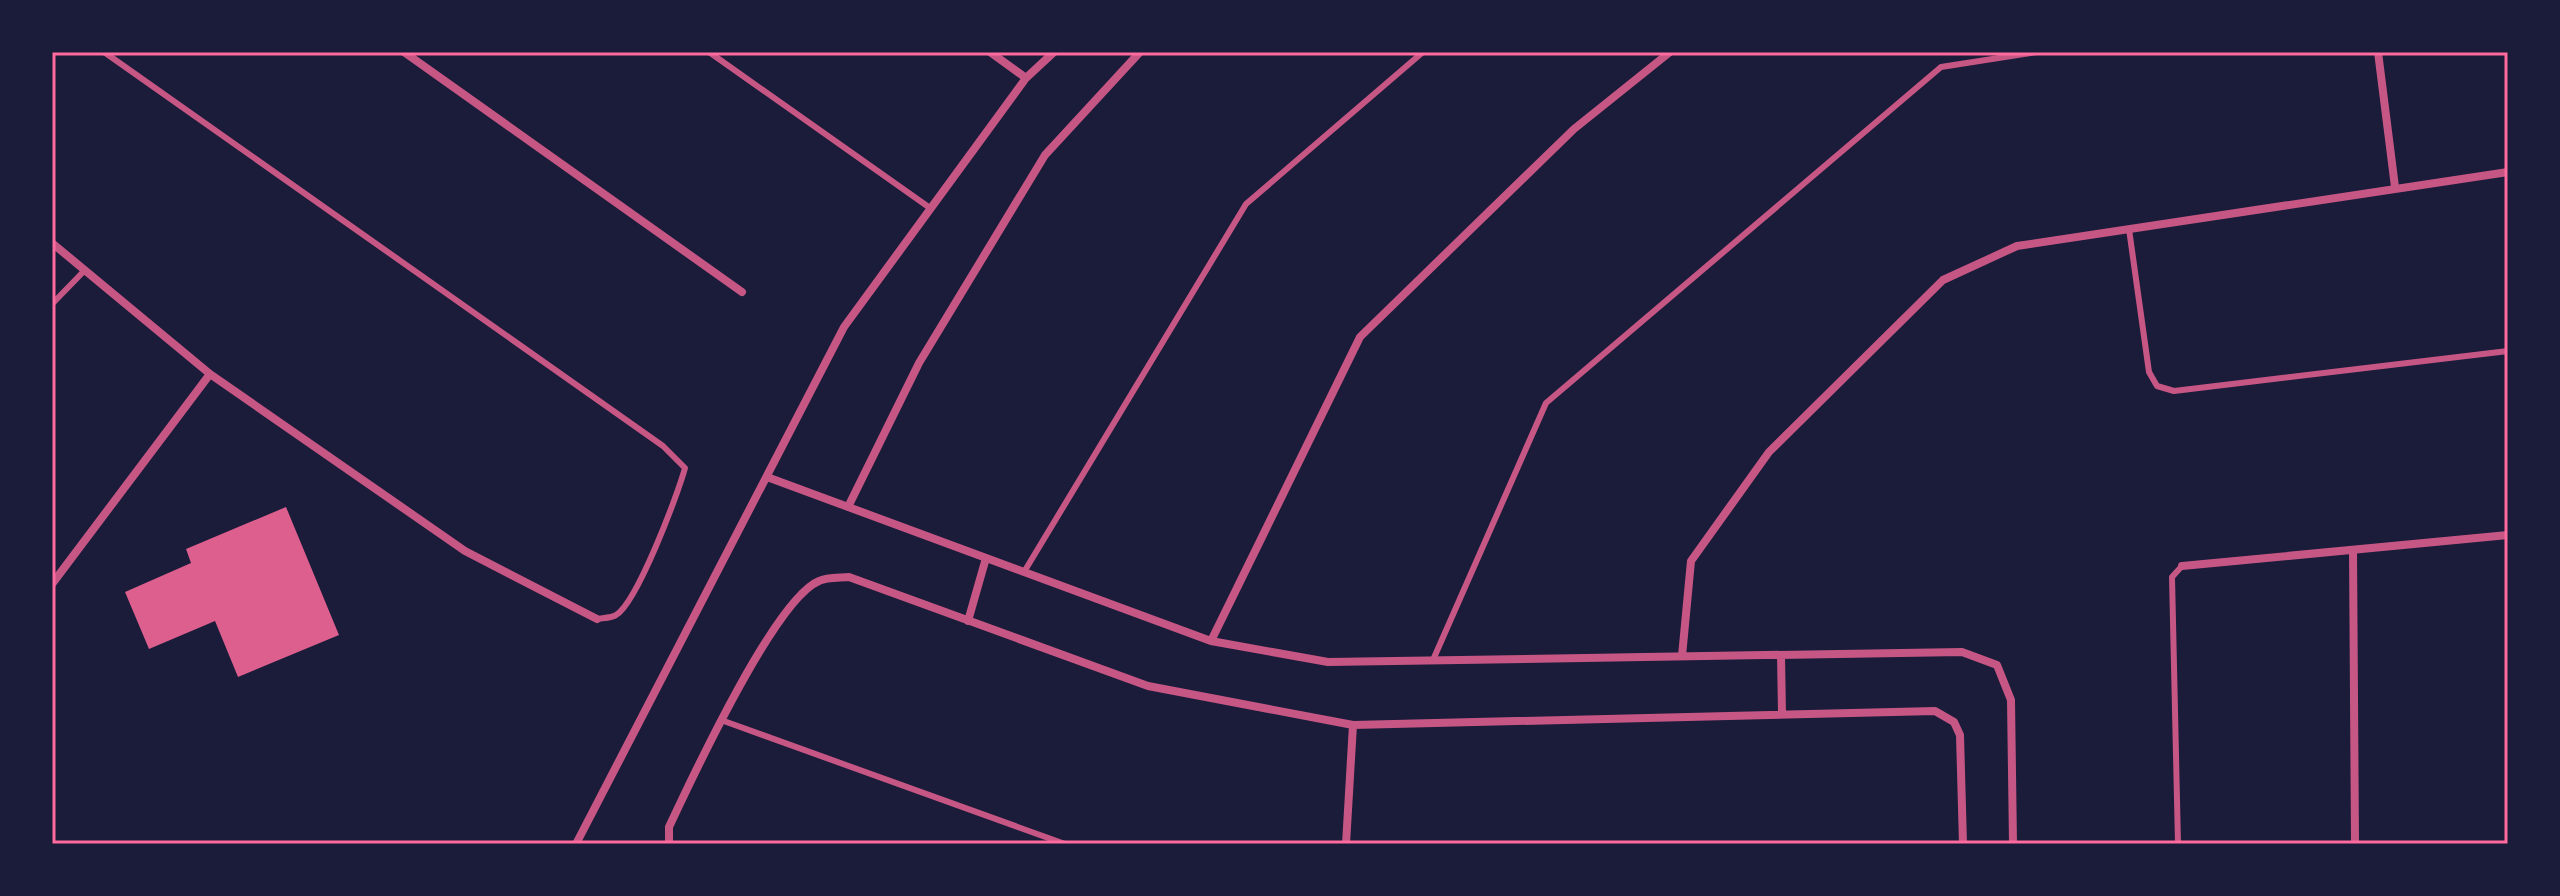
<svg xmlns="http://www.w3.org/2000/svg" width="2560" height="896" viewBox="0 0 2560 896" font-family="Figtree,sans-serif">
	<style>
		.building { fill: #dd5f8e }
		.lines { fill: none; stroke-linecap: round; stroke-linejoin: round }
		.service { stroke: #c65784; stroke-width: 6 }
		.minor { stroke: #c65784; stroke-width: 8 }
		.neatline { fill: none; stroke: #ff6b9d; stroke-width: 3 }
	</style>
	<rect width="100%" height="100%" fill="#1b1b3a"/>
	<!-- building -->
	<path class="building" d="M286,507L339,635L238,677L215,621L149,649L125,592L191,563L186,549Z"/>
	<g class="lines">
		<!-- service -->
		<path class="service" d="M104,52L663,446L685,468C678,494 637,603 616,615C612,618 602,618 597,619
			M709,52L930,208
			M2129,229L2149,372L2157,386L2174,391L2508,351
			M52,304L85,270
			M1024,572L1246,204L1423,52
			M1433,660L1546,403L1941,67L2037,52
			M721,720L1065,844
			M2178,844L2172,577L2182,566"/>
		<!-- minor -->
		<path class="minor" d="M404,52L742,292
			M990,52L1026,78
			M2378,52L2395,187
			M52,243L210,374L465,551L597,619
			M767,477L1211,641L1328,662L1962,652L1997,665L2011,700L2013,844
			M848,507L919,363L1045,155L1140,52
			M2353,551L2355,844
			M2182,566L2508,535
			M52,584L210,374
			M968,621L986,558
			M1211,641L1360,337L1574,129L1670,52
			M1781,655L1782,714
			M1682,656L1691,561L1769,452L1943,280L2017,246L2508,172
			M576,844L844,327L1026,78L1054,52
			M669,844V827C692,778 775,599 819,581C827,577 840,578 849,577L1148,686L1353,725L1935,711L1954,722L1960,735L1963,844
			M1346,844L1353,725"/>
	</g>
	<!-- border -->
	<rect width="2560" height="896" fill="none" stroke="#1b1b3a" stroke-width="108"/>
	<rect x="54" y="54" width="2452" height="788" class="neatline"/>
</svg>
